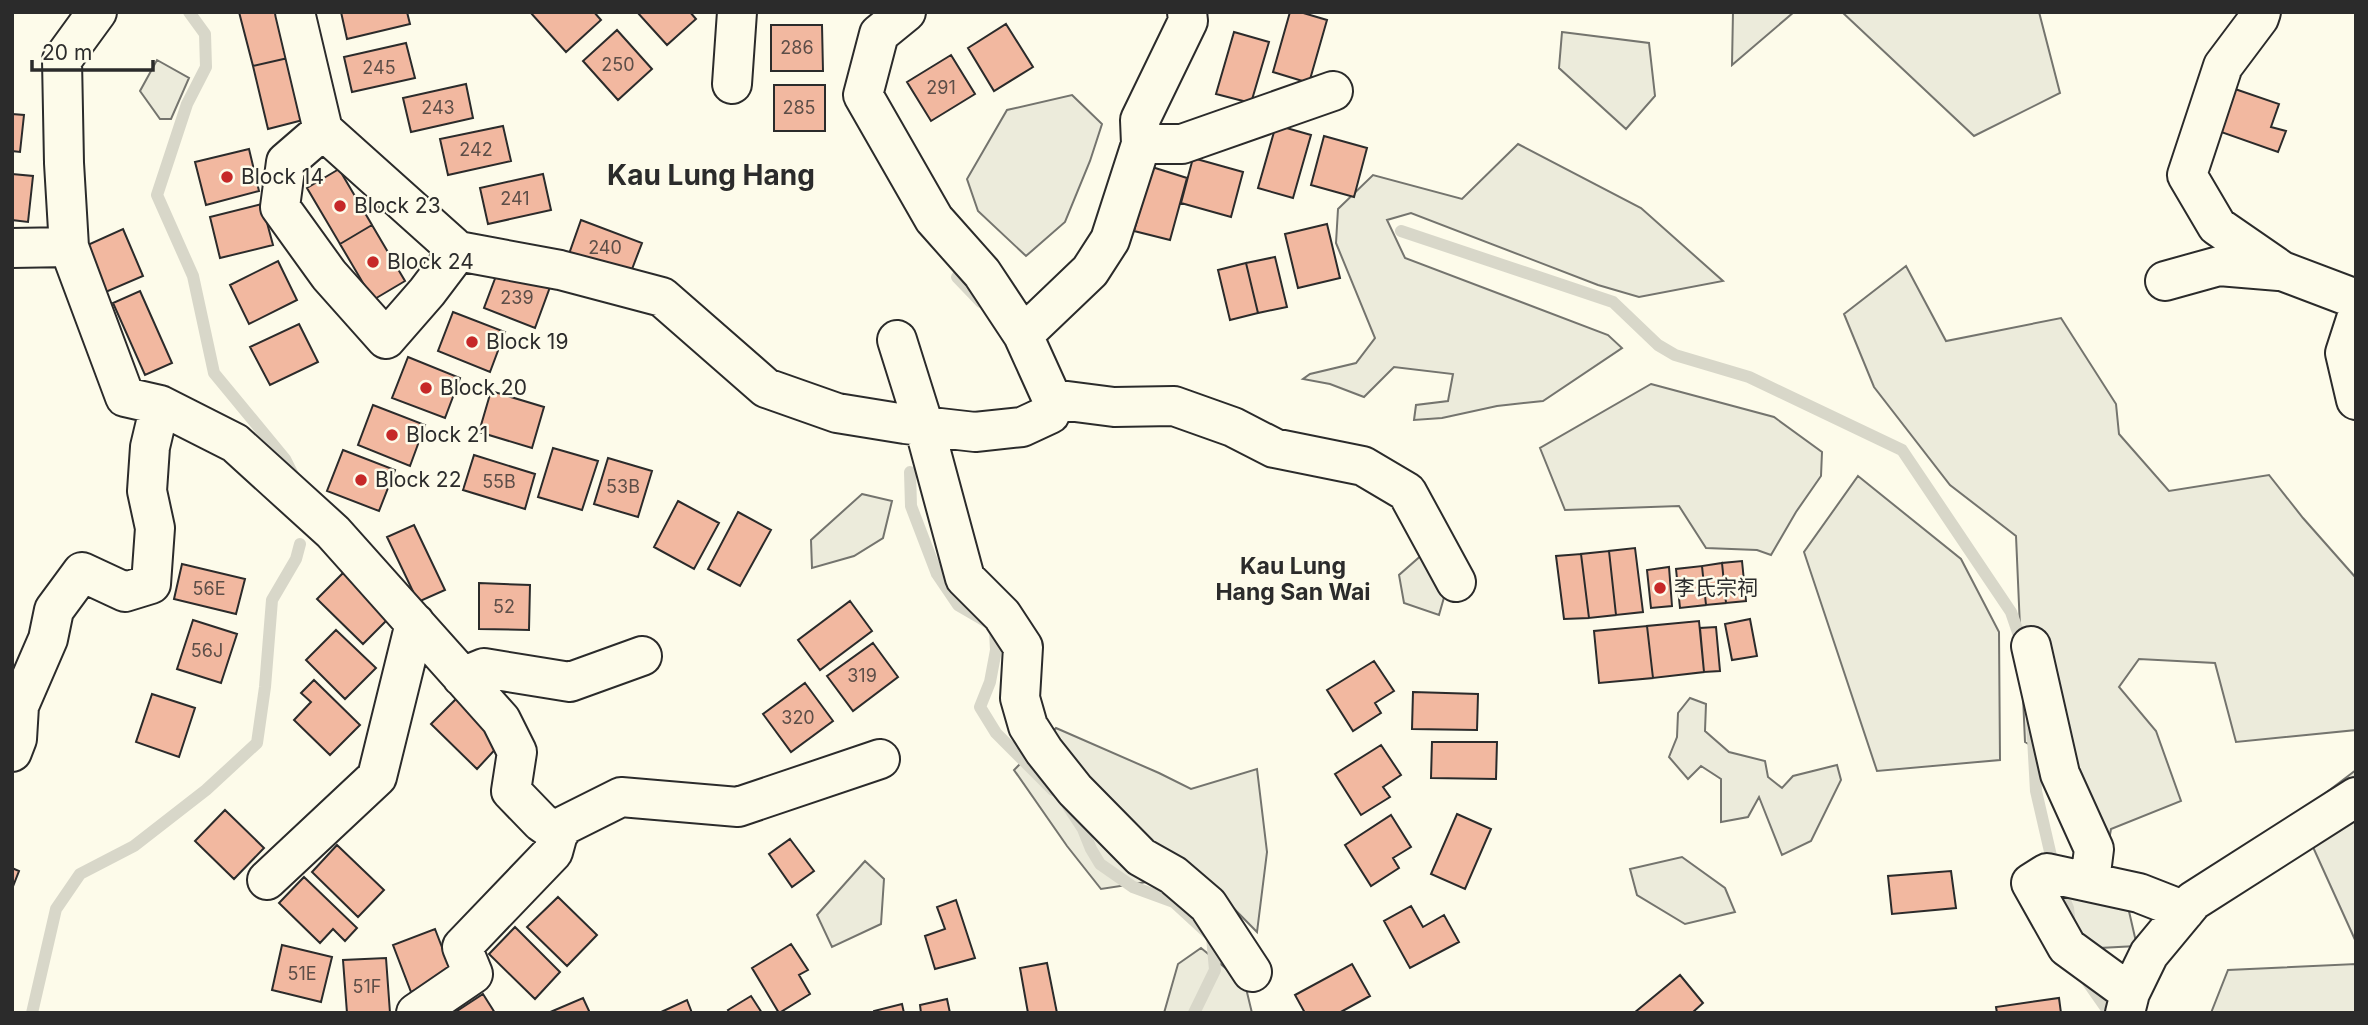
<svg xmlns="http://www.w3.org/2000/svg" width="2368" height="1025" viewBox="0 0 2368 1025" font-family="Inter,'Noto Sans TC',sans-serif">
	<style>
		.green { fill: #ecebdb; stroke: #74746e; stroke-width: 2 }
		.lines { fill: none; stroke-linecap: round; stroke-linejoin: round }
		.stream { stroke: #d8d7c9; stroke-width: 12 }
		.building { fill: #f2b8a0; stroke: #2b2b2b; stroke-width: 2 }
		.minor-casing { stroke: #2b2b2b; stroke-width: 42 }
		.minor { stroke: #fdfbea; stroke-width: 38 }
		.poi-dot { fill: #c62828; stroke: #fdfbea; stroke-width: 2.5 }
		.labels { text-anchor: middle; stroke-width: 5; stroke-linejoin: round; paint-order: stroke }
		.number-label { font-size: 18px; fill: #5d4e48 }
		.poi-label { font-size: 21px; fill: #2b2b2b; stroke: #fdfbea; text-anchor: start }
		.neighbourhood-label { font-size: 23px; font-weight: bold; fill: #2b2b2b; stroke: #fdfbea }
		.district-label { font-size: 28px; font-weight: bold; fill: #2b2b2b; stroke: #fdfbea }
	</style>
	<rect width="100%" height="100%" fill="#fdfbea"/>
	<!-- green -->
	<path class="green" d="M1733,12H1794L1732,65Z
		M1842,12H2039L2060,93L1974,136Z
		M1562,32L1649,43L1655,96L1626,129L1559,68Z
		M157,60L189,78L171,119H160L140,91Z
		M1072,95L1102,124L1090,161L1065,222L1026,256L978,211L967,179L1007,110Z
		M1518,144L1641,208L1723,281L1639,297L1598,285L1411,213L1387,220L1405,258L1608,335L1622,348L1543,401L1497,406L1442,418L1414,420L1416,405L1448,401L1453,374L1394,367L1364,397L1330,384L1303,379L1310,374L1356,363L1375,338L1336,243L1338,209L1373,175L1462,199Z
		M1906,266L1946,341L2061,318L2116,404L2119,434L2169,491L2269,475L2303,518L2356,578V730L2236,742L2215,663L2139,659L2119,687L2156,731L2181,801L2111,829L2102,880L2125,894L2137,946L2061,950L2038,904L2085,867L2052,757L2025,742L2016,536L1950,485L1874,387L1844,314Z
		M1651,384L1774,417L1822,452L1821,476L1796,512L1771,555L1757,550L1706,548L1679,506L1565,510L1540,448Z
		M1858,476L1961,559L1999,632L2000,760L1877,771L1804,552Z
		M862,494L892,501L883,538L854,556L812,568L811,540Z
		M1424,553L1447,587L1439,615L1404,603L1399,575Z
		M1690,698L1706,704L1705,731L1729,752L1765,761L1768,777L1782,788L1793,776L1837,765L1841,780L1811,841L1782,855L1759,797L1748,817L1721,822V779L1701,766L1688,779L1669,757L1677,737L1678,713Z
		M1056,728L1159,773L1191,789L1257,769L1267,852L1257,932L1198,872L1173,878L1101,889L1067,846L1014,770Z
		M2356,770V942L2298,814Z
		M1682,857L1725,888L1735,912L1685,924L1637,895L1630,869Z
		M865,861L884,879L881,924L832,947L817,915Z
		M1201,948L1245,984L1252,1013H1164L1178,964Z
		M2356,964V1013H2211L2228,970Z"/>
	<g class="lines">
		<!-- stream -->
		<path class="stream" d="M189,12L205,34L206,67L187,104L157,195L193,276L214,373L285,459L293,475
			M1401,231L1613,302L1658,345L1675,355L1749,377L1902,450L2011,612L2023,647
			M957,277L981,302
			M910,472L911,506L937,574L958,605L989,623L995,632L996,650L990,682L980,707L996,733L1053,790
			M2032,720L2036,791L2057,882L2068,908L2070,925
			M1068,806L1083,829L1091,849L1100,864L1133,887L1174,902L1212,937L1215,970L1194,1013
			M2085,978L2106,1008L2117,1013
			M32,1013L56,909L80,874L134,846L206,790L257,743L265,687L272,600L296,559L300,544"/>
	</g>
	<!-- building -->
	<path class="building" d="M239,12H277L288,58L253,66Z
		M341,12H407L410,24L347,39Z
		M530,12H594L601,20L566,52Z
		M637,12H690L696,19L667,45Z
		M1290,12H1300L1327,20L1309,83L1273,72Z
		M1006,24L1033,67L994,91L968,48Z
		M771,25H822L823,71H771Z
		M617,30L652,69L618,100L583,61Z
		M1234,32L1269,42L1251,103L1216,94Z
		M406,43L415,78L352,92L344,57Z
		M951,55L975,94L931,121L907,82Z
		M288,58L303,120L268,129L253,66Z
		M466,84L473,118L411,132L403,98Z
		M774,85H825V131H774Z
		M2235,89L2279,104L2271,127L2286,131L2278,152L2221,132Z
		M12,114L24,115L20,152L12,151Z
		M1276,125L1311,135L1293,198L1258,188Z
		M503,126L511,161L448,175L440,139Z
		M1324,136L1367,148L1354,197L1311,185Z
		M249,149L259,191L206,205L195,162Z
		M1193,158L1243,172L1231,217L1181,203Z
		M1152,167L1187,178L1170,240L1134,231Z
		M339,169L372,225L340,244L307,188Z
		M12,174L33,176L28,222L12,220Z
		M543,174L551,210L488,224L480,188Z
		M262,204L273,245L220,258L210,217Z
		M581,220L642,243L629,277L569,254Z
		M1327,224L1340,278L1298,288L1285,234Z
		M372,225L405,281L373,300L340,244Z
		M123,229L143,276L101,294L81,248Z
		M1275,257L1287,307L1258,313L1246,263Z
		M278,261L297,300L249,324L230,285Z
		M1246,263L1258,313L1230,320L1218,270Z
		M499,268L550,287L535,328L484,308Z
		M140,291L172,363L145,375L113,303Z
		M453,312L505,332L490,372L438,351Z
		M299,324L318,362L270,385L250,347Z
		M408,357L460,378L445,418L392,398Z
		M491,391L544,407L532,448L479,432Z
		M373,405L425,425L410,466L358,445Z
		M553,448L598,461L582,510L538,497Z
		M343,450L395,470L379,511L327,491Z
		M474,455L535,474L525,509L463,490Z
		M608,458L652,471L638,517L594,504Z
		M678,501L719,523L694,569L654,547Z
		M738,512L771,530L740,586L708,569Z
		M414,525L445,590L418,602L387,537Z
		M1635,548L1643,612L1616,615L1609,551Z
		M1609,551L1616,615L1589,618L1581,554Z
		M1581,554L1589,618L1564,619L1556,556Z
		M1742,561L1746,601L1726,603L1722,563Z
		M1722,563L1726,603L1706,605L1702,566Z
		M182,564L245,579L236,614L174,599Z
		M1702,566L1706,605L1680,608L1676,569Z
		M1669,567L1672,606L1651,608L1647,570Z
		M343,573L389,618L363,644L317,599Z
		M479,583L530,585L529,630L479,629Z
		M850,601L872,631L820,670L798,640Z
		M1750,619L1757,656L1732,660L1725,624Z
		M193,620L237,634L221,683L177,669Z
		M1699,621L1704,672L1653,678L1647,626Z
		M1647,626L1653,678L1599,683L1594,631Z
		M1716,627L1720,671L1704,672L1700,628Z
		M336,630L376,668L345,699L306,660Z
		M873,643L898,677L853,711L827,676Z
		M1374,661L1394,691L1375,703L1381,713L1353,731L1327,690Z
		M314,680L360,725L330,755L294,720L311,702L301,693Z
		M805,683L833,721L791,752L763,714Z
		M1413,692L1478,694L1477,730L1412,729Z
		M152,694L195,708L179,757L136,742Z
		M457,698L502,742L477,769L431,724Z
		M1432,742H1497L1496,779L1431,778Z
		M1381,745L1401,775L1383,787L1390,797L1361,815L1335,774Z
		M225,810L264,848L234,879L195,841Z
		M1457,814L1491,829L1465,889L1431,874Z
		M1391,815L1411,847L1393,858L1399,868L1371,886L1345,845Z
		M790,839L814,871L792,887L769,854Z
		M337,845L384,890L358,917L312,872Z
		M12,868L19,871L12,889Z
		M1951,871L1956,908L1892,914L1888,876Z
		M304,877L357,928L345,941L333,929L320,943L279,903Z
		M558,897L597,935L567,966L527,927Z
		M956,900L975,958L935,969L925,936L945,929L937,907Z
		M1411,906L1423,927L1444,915L1459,942L1410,968L1384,921Z
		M515,927L560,972L535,999L489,954Z
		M435,929L453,976L411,992L393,945Z
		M791,944L808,970L799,975L810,994L779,1013L752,968Z
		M282,945L332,957L321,1002L272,990Z
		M386,958L390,1013H347L343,960Z
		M1047,963L1057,1013H1028L1020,968Z
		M1352,964L1370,996L1339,1013H1305L1295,995Z
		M1680,975L1703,1003L1692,1013H1634Z
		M483,994L495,1013H454Z
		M751,996L762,1013H730L728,1010Z
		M583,998L590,1013H548Z
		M2059,998L2061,1013H1997L1996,1007Z
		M947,999L950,1013H921L920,1005Z
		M687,1000L692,1013H659Z
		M902,1004L904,1013H874V1011Z"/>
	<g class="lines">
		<!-- minor casing -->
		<g class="minor-casing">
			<path id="minor" d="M97,12L62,60L64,163L69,247L125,397L160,405L235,443L333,532L501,720L517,752L511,791L541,822L558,834L565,825L621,797L738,807L880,759
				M295,12L323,130L458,251L560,270L662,297L766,388L837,413L905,424L975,432L1022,427L1050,414L1052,399L1023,335L982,273L934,219L863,95L879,34L906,12
				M2261,12L2259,18L2223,66L2187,175L2217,226L2282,271L2356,299
				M732,84L737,12
				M323,130L286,162L280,207L329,275L386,339L427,292L458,251
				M1141,144H1182L1333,91
				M12,248L69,247
				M2165,281L2219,266L2279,271
				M2356,319L2345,353L2356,400
				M1023,335L1090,271L1110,240L1141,144L1140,120L1188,21L1187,12
				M897,340L924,426L965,578L1002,615L1023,647L1020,698L1028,726L1044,751L1075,790L1141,857L1173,875L1208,905L1252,972
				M1052,399L1114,407L1174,406L1233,427L1274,448L1363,466L1407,492L1456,582
				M2031,646L2060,774L2094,849L2090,881
				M462,677L484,668L570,682L642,656
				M12,752L17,739L19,706L48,639L54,610L82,572L125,592L151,584L155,528L147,491L150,447L160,405
				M267,880L377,777L415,623
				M2130,993L2067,947L2031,883L2047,873L2139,893L2185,911
				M416,1013L473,974L462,947L553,852L558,834
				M2125,1013L2130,993L2149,954L2193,901L2356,797"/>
		</g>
		<!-- minor -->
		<use href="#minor" class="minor"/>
	</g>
	<!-- markers -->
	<g class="poi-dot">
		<circle cx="227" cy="177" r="7"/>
		<circle cx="340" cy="206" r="7"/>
		<circle cx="373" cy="262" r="7"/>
		<circle cx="472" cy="342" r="7"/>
		<circle cx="426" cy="388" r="7"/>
		<circle cx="392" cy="435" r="7"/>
		<circle cx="361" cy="480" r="7"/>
		<circle cx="1660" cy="588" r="7"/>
	</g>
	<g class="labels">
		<!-- number labels -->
		<g class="number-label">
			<text x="797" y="54">286</text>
			<text x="618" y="71">250</text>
			<text x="379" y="74">245</text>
			<text x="941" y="94">291</text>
			<text x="438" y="114">243</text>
			<text x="799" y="114">285</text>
			<text x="476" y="156">242</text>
			<text x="515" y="205">241</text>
			<text x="605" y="254">240</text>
			<text x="517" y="304">239</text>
			<text x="499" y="488">55B</text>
			<text x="623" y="493">53B</text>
			<text x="209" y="595">56E</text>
			<text x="504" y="613">52</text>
			<text x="207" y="657">56J</text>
			<text x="862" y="682">319</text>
			<text x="798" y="724">320</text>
			<text x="302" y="980">51E</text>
			<text x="367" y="993">51F</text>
		</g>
		<!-- poi labels -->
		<g class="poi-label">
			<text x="241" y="184">Block 14</text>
			<text x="354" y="213">Block 23</text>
			<text x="387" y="269">Block 24</text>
			<text x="486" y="349">Block 19</text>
			<text x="440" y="395">Block 20</text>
			<text x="406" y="442">Block 21</text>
			<text x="375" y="487">Block 22</text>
			<text x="1674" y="595">李氏宗祠</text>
		</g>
		<!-- neighbourhood labels -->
		<g class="neighbourhood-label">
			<text x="1293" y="574">Kau Lung<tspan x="1293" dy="26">Hang San Wai</tspan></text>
		</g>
		<!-- district labels -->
		<g class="district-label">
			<text x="711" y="185">Kau Lung Hang</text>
		</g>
	</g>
	<!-- border -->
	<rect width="2368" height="1025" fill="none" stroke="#2b2b2b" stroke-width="28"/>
	<!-- scale -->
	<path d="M32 60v10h121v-10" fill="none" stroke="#2b2b2b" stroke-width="3.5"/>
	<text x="42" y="60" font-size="21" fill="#2b2b2b" stroke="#fdfbea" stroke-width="5" paint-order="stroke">20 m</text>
</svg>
